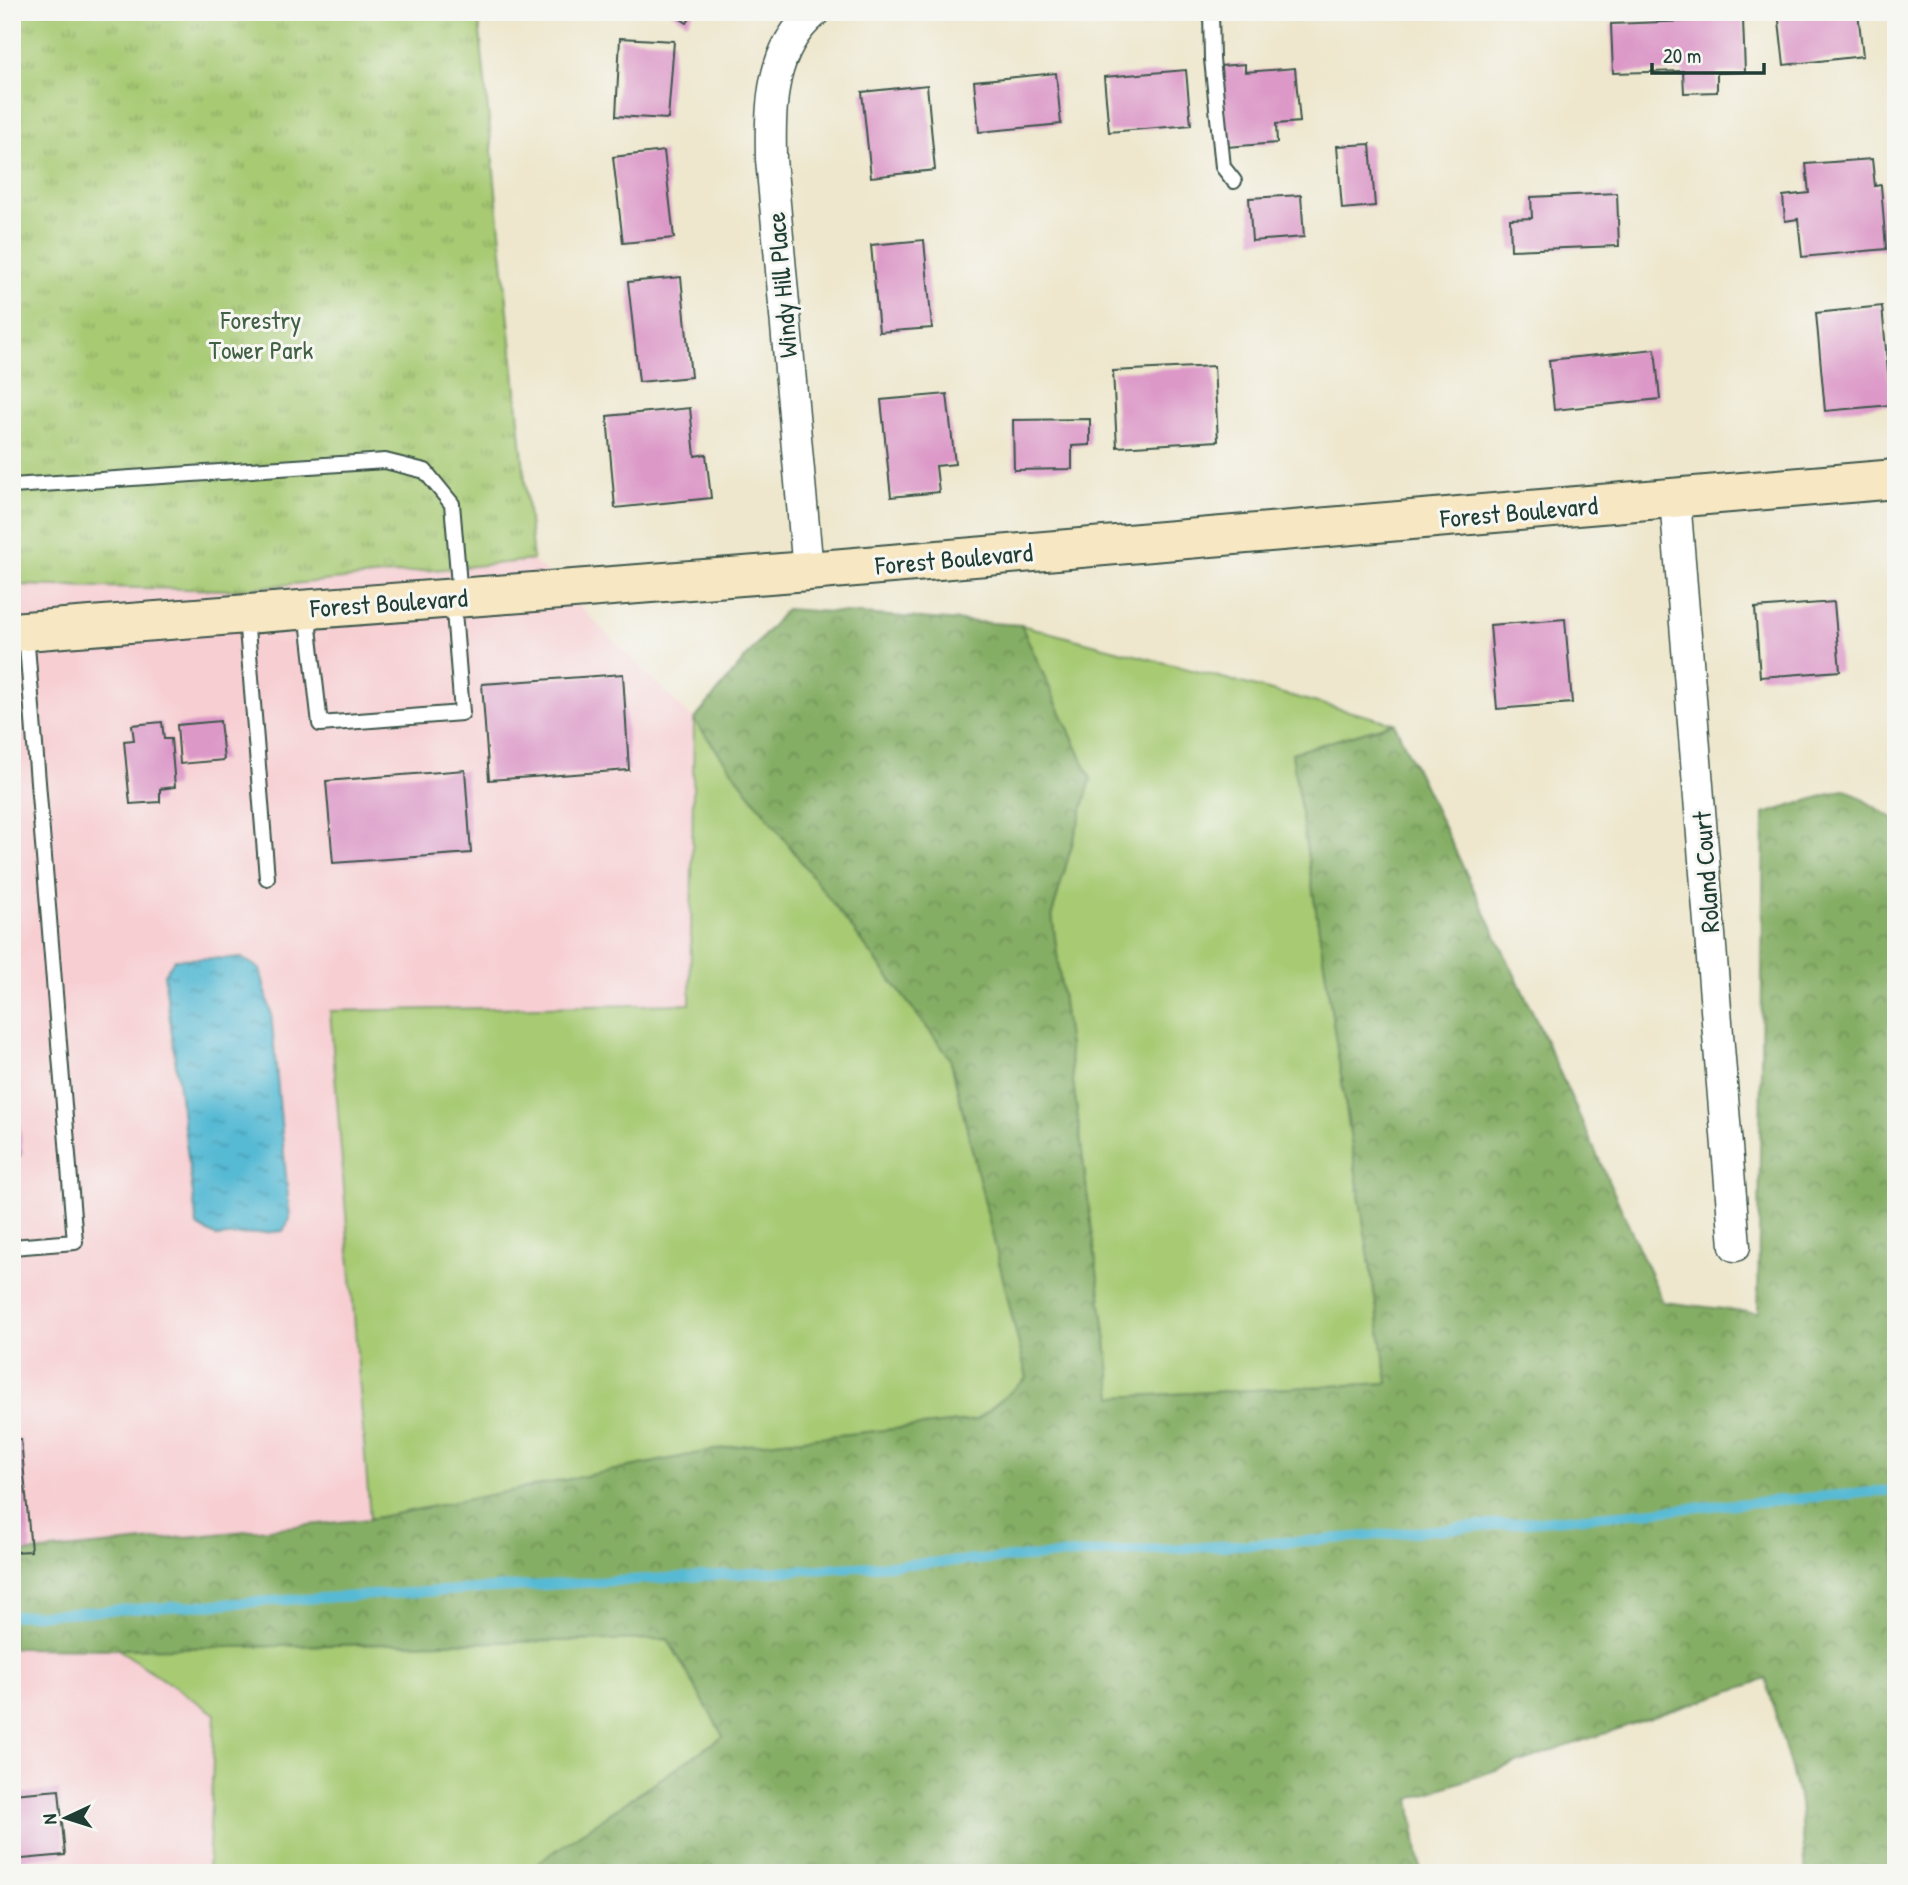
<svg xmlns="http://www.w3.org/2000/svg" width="1908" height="1885" viewBox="0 0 1908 1885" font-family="'Patrick Hand',sans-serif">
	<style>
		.built { fill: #f7cfd3 }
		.green { fill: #a7ca73; stroke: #638454; stroke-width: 2 }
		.forest { fill: url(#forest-crowns); stroke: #52764c; stroke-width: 2 }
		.park { fill: url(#park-tufts); stroke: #638454; stroke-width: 2 }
		.water { fill: url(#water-ripples); stroke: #3a7c84; stroke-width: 2 }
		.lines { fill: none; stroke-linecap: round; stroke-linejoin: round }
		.stream { stroke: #56bad4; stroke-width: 10 }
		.building { fill: #dc98c7 }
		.lane-casing { stroke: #3e564b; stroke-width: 18 }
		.street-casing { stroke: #3e564b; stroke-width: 33 }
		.secondary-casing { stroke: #3e564b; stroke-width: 42 }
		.lane { stroke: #fff; stroke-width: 14 }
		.street { stroke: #fff; stroke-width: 30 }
		.secondary { stroke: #f7e8c3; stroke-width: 38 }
		.labels { text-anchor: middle; stroke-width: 6; stroke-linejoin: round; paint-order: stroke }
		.street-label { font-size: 26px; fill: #1f3d34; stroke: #f6f6f2 }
		.park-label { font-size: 26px; fill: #416044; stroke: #f6f6f2 }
	</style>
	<defs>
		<pattern id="forest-crowns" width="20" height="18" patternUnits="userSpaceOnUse" patternTransform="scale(1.75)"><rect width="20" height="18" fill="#85ae65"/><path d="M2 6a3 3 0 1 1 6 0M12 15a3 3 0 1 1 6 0" fill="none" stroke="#6c8f54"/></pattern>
		<pattern id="park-tufts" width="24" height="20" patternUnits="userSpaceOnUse" patternTransform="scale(1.75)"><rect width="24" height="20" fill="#a7ca73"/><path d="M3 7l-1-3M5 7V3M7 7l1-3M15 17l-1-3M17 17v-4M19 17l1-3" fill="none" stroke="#87a55f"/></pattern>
		<pattern id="water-ripples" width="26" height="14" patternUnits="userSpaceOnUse" patternTransform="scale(1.75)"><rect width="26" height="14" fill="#56bad4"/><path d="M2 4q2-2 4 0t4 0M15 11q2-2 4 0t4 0" fill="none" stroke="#4798ad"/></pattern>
	</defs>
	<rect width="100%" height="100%" fill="#f6f6f2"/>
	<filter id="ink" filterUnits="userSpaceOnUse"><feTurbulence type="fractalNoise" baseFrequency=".0143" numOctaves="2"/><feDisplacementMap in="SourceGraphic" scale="14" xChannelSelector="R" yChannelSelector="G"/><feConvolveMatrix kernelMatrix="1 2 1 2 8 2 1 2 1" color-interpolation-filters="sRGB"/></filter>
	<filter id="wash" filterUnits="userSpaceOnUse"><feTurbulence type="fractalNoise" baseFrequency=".00686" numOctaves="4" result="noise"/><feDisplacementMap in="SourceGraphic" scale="28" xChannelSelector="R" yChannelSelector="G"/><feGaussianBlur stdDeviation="1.57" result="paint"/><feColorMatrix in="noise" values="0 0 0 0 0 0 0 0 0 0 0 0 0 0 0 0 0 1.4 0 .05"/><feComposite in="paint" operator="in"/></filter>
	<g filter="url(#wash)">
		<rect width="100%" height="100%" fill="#eee7cd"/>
		<!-- built -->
		<path class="built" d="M533,560L694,720L690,1004L330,1011L370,1519L12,1554V585L233,590Z
			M12,1648L118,1649L215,1713L208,1873H12Z"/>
		<!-- green -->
		<path class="green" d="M1021,625L1394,723L1292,753L1388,1383L1113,1397L1052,914L1091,779Z
			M694,720L950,1058L1027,1378L977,1420L730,1447L370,1519L330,1011L690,1004Z
			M668,1639L723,1736L523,1873H208L215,1714L118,1649Z"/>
		<!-- forest -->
		<path class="forest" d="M786,609L1021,625L1091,779L1052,914L1113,1397L1388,1383L1292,753L1394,723L1535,1017L1663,1302L1758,1313L1764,814L1846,789L1896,820V1873H1806L1800,1803L1766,1679L1410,1799L1421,1873H523L723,1736L668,1639L118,1649L12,1648V1554L370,1519L730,1447L977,1420L1027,1378L950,1058L694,720Z"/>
		<!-- park -->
		<path class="park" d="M12,12H478L533,560L233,590L12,585Z"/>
		<!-- water -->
		<path class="water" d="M242,958L260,969L271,1013L290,1219L283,1231L217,1237L197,1226L164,974L175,959Z"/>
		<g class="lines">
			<!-- stream -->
			<path class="stream" d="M12,1616L1321,1540L1896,1490"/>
		</g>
		<g id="blocks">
			<!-- building -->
			<path class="building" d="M670,12H694L687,23Z
				M1778,12H1858L1863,56L1784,65Z
				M1743,19L1745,72L1717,73V92L1684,93L1683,71L1613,73L1611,24Z
				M620,38L674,41L668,119L616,116Z
				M1245,64V72L1295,68L1300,122L1276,124L1277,143L1227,147L1220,66Z
				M1186,70L1191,125L1109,132L1104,77Z
				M1056,73L1061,124L979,132L974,81Z
				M927,85L935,170L871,177L862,92Z
				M1370,144L1375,206L1342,209L1337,146Z
				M664,151L674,238L623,243L613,157Z
				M1872,159L1875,186L1881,185L1886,249L1802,257L1798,219L1785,221L1783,196L1809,193L1806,164Z
				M1617,193L1619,246L1511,250L1510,219L1532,218L1531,197Z
				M1301,195L1304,237L1252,241L1249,198Z
				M924,240L932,328L879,332L871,245Z
				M681,277L691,377L639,382L628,282Z
				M1882,306L1891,405L1825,411L1816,313Z
				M1655,349L1660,399L1554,410L1549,360Z
				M1214,366L1218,441L1117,447L1113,371Z
				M947,394L955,464L936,466L939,492L891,497L881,400Z
				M690,408L695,456L706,454L711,498L615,508L607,416Z
				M1090,419V445L1072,446V469L1014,470L1013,420Z
				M1834,602L1840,671L1760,677L1755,608Z
				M1565,619L1572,703L1497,709L1490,625Z
				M623,674L629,770L489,780L482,684Z
				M220,721L224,760L180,764L177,725Z
				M162,722L164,739H171L175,787L160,789V802L130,804L124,741L134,740L132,725Z
				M465,770L471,853L333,863L326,781Z
				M12,1033L23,1155L12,1156Z
				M21,1439L31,1551L12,1552V1440Z
				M59,1790L65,1855L12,1860V1794Z"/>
		</g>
	</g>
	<g filter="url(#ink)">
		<use href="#blocks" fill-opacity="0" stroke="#3e564b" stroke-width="2"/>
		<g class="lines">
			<!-- lane casing -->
			<g class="lane-casing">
				<path id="lane" d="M1211,12L1212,59L1223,167L1234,181
					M12,486L385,461L425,471L452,504L460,596
					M307,611L320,724L462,713L453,598
					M246,616L267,878
					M12,1247L75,1242L26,633"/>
			</g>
			<!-- street casing -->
			<g class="street-casing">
				<path id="street" d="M1675,499L1735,1246
					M808,571L771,159C770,105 770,49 815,12"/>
			</g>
			<!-- secondary casing -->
			<g class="secondary-casing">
				<path id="secondary" d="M12,632L808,571L1896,479"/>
			</g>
			<!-- lane -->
			<use href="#lane" class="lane"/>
			<!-- street -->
			<use href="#street" class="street"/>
			<!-- secondary -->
			<use href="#secondary" class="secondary"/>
		</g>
	</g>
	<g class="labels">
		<!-- street labels -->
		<g class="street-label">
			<text transform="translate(782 285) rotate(-95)" y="9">Windy Hill Place</text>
			<text transform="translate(1519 512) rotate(-5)" y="9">Forest Boulevard</text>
			<text transform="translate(954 559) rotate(-5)" y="9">Forest Boulevard</text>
			<text transform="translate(389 603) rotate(-4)" y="9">Forest Boulevard</text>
			<text transform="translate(1706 872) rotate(-94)" y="9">Roland Court</text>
		</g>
		<!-- park labels -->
		<g class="park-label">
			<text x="261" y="329">Forestry<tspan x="261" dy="30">Tower Park</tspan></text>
		</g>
	</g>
	<!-- margin -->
	<rect width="1908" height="1885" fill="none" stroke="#f6f6f2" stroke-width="42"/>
	<!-- north arrow -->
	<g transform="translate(66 1818) rotate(266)" stroke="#f6f6f2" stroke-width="5" paint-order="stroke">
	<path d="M0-5L12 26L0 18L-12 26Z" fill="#1f3d34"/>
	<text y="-10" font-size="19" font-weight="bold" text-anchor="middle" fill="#1f3d34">N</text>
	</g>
	<!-- scale -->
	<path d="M1652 63v10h112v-10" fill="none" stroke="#1f3d34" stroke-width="3.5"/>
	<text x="1663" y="63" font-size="21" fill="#1f3d34" stroke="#f6f6f2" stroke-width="5" paint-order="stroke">20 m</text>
</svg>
